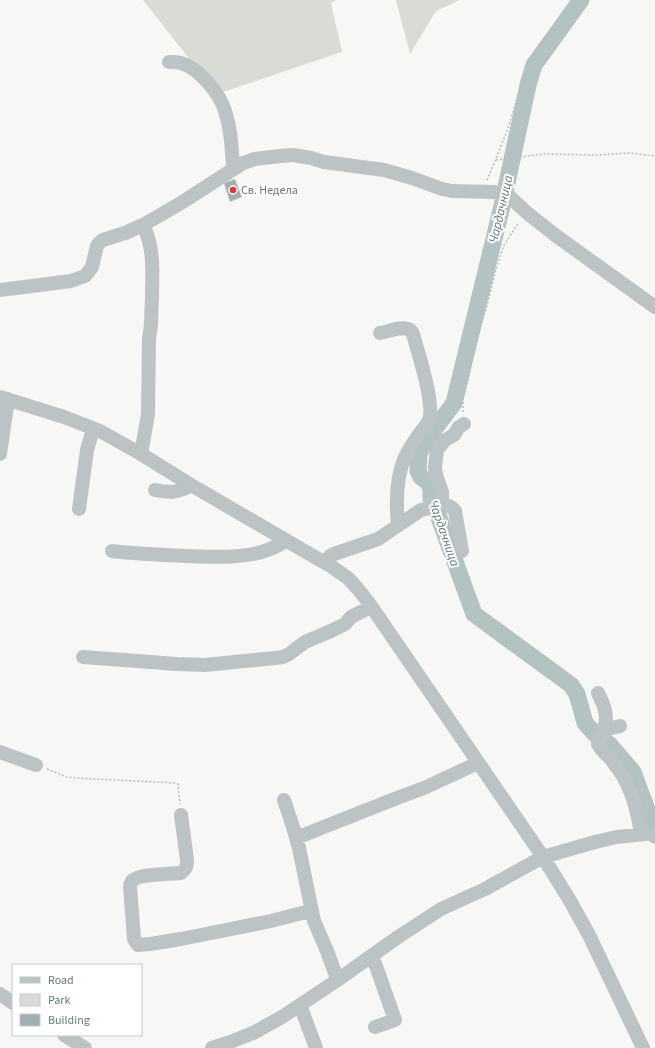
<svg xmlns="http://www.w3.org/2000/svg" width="655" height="1048" viewBox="0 0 655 1048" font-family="'Source Sans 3',sans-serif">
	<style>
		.green { fill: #d9dcd4 }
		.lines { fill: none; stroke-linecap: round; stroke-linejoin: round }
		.river { stroke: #b3c3c2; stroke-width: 17 }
		.building { fill: #a2aeb0; stroke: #d9d8d7 }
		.path { stroke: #b7bcbd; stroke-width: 1.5; stroke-dasharray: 2 2; stroke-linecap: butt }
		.minor { stroke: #bcc3c4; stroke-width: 14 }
		.poi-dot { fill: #d43843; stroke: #fff; stroke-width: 1.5 }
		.labels { text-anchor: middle; stroke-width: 4; stroke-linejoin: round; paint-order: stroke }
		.poi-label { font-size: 12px; fill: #657a7d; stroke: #fff; text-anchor: start }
		.water-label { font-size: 13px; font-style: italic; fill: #607877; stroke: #fff }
	</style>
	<rect width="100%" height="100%" fill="#f7f7f5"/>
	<!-- green -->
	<path class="green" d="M143,0H336L331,3L342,52L217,94Z
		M396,0H460L436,11L410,54Z"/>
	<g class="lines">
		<!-- river -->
		<path class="river" d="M581,0L534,65L528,85L502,206L454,403L430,435L419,453L418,471L421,477L429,483L431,490V497L432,503L437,512L474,614L571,685L577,694L585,723L594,733L610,745L633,772L648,812L655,835"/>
	</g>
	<!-- building -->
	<path class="building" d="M235,179L242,197L230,202L224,183Z"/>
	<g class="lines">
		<!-- path -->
		<path class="path" d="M496,160L544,154L596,155L629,153L655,156
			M487,180L488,178L507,131L522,83L539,45L585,0
			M463,412V398L469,376L473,349L487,306L496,269L504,245L519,222
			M47,769L67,777L75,778L175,783L178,784L180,804"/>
		<!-- minor -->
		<path class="minor" d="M169,62C173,62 177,62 181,63C199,68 220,94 225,111C231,129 232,150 233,169
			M0,290L71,281L85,276L92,267L97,246L100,242L103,240L125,233L143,225L181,203L243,163L255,159L280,156L293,155L311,158L324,162L384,170L412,178L442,189L452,191L494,192L508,195L526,212L555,235L655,307
			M380,333C388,332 400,326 408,329C411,330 412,332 413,334C418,353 435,403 429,421C420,433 411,444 405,457C396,477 396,504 398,525
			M0,397L64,417L100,431L141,454L191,485L332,567L348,578L358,589L369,603L543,857L569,899L589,935L643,1048
			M0,454L8,399
			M141,454L148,414L149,338C152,325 151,312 152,298C152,272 155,249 143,225
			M155,490C168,493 179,493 191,485
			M442,505V492L436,475L435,467L437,450L445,440L454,435L459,427L464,424
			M79,509L87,450L93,429
			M112,551C137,554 163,555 188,556C214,557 246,559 270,549C276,547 281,544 286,540
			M326,563L330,556L334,554L378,539L421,510L444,505C449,505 452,507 455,511L462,551
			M83,657L177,664L205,665L275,658L283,657L289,654L305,642L331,631L345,624L351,617L371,607
			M598,693C603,703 608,714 605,725C603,731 600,737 598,744C601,750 605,753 610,758C613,762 616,766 619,770C631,787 638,814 641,834
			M603,730L620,726
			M0,752L36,765
			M284,800L293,827L299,848L314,921L327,951L335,973L339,979
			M181,815L187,860C187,867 186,869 181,873C170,874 138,874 132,881C131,883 130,885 130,887L134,939L138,945L150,944L181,939L271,921L302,913H311
			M296,838L397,798L424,788L478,763
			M371,957L376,966L395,1020L375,1027
			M0,994L13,1003
			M300,1005L316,1048
			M64,1035L85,1048
			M212,1048L230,1042L253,1033L282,1017L339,979L398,937L441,909L485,889L543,857L595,842L617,837L655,833"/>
	</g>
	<!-- markers -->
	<circle class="poi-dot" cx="233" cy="190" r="4"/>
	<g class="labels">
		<!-- poi labels -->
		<g class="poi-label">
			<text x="241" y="194">Св. Недела</text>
		</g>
		<!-- water labels -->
		<g class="water-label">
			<text transform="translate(500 209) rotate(-77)" y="5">Чардачница</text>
			<text transform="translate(445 533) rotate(71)" y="5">Чардачница</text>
		</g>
	</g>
	<!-- legend -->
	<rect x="12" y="964" width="130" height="72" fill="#ffffff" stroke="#c1cacb"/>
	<rect x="20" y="977" width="20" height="6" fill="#bcc3c4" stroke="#c1cacb"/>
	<text x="48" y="984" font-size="12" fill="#657a7d">Road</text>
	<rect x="20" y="994" width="20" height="12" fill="#d9dcd4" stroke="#c1cacb"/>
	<text x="48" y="1004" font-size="12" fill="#657a7d">Park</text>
	<rect x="20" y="1014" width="20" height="12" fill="#a2aeb0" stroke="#c1cacb"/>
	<text x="48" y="1024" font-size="12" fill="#657a7d">Building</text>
</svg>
